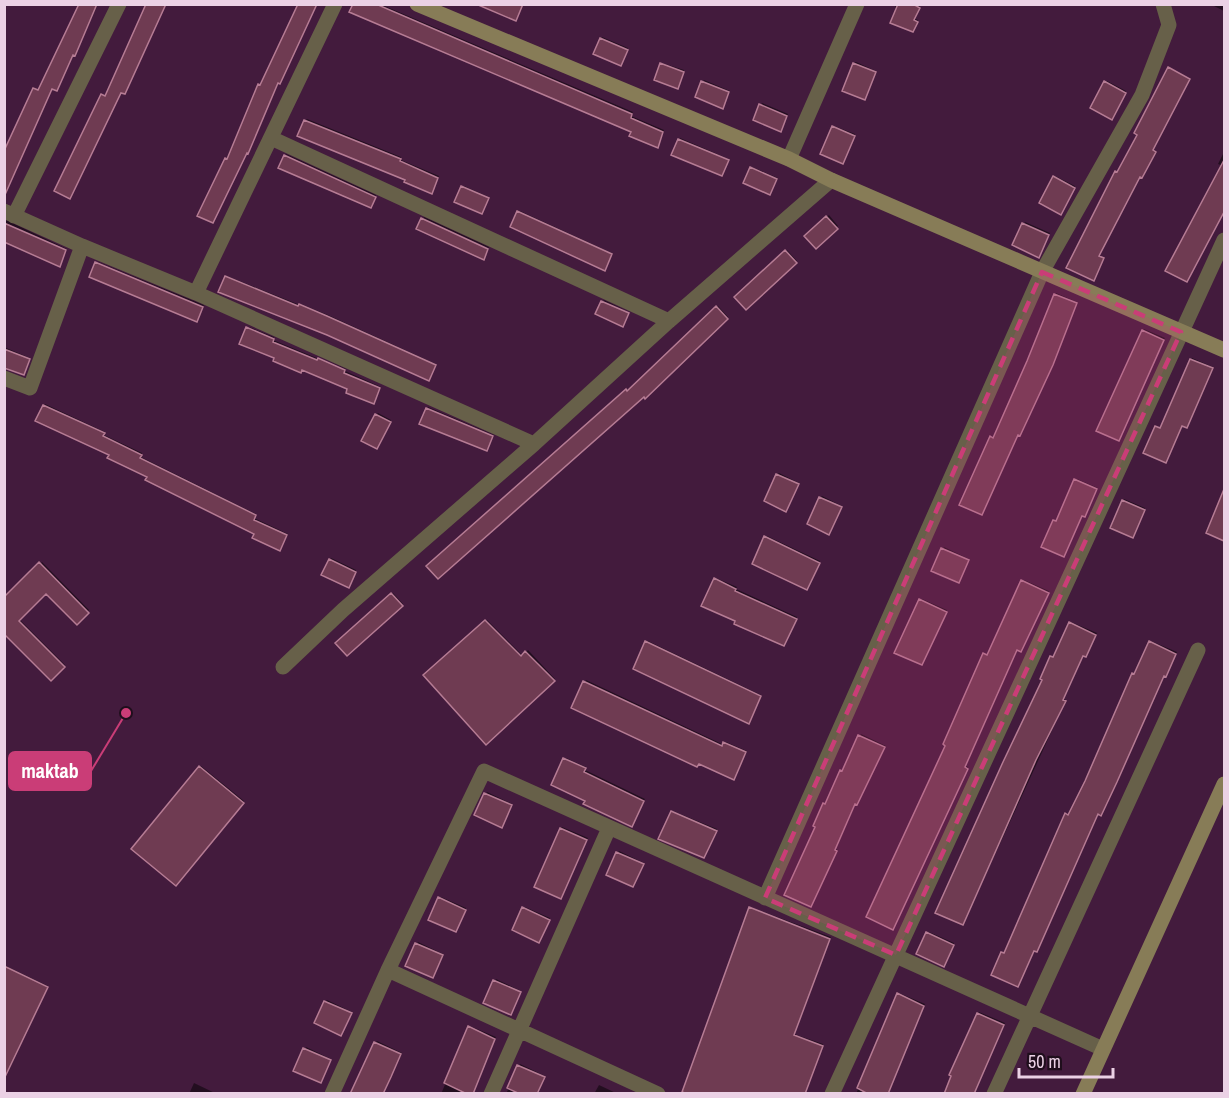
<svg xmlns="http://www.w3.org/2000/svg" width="1229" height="1098" viewBox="0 0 1229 1098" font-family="'Archivo Narrow',sans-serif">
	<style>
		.shadow { fill: #0007 }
		.building { fill: #6f3b52; stroke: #b67c94; stroke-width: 1.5 }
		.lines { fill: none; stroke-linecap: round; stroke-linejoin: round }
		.street { stroke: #676049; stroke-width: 15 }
		.secondary { stroke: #877c57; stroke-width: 15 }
		.marked { fill: #ca3d77; fill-opacity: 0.2; stroke: #ca3d77; stroke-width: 4.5; stroke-dasharray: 12 8; stroke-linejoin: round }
		.leader { fill: none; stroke: #ca3d77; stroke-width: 2 }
		.callout-dot { fill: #ca3d77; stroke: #1f0e1c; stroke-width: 2 }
		.callout { fill: #ca3d77; stroke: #ca3d77; stroke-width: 2 }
		.callout-label { font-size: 20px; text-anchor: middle; font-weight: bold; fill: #fff }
	</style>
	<rect width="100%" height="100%" fill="#431b3d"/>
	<!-- shadow -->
	<path class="shadow" d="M80,4H98L76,53L73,54L52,88L4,195L35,89H40Z
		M300,4H317L259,124L261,125L249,151L247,152L214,220L226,159L260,85Z
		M354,4H380L633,112L631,116L664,130L659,145Z
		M896,4L920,6L915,19L918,20L914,29L895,8Z
		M1210,4H1224V11Z
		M602,37L628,48L622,63L601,39Z
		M856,62L876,71L866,97L854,63Z
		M662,63L684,70L679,86L661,64Z
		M704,80L730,91L724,105L697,96Z
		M1107,81L1126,91L1113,116L1105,82Z
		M762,103L788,114L782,129L761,105Z
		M307,119L401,157V160L439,176L433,191L407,179L305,121Z
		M834,126L855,134L844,161L833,127Z
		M680,138L729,159L723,173L679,140Z
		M1224,152V212L1188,279L1223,166L1218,164Z
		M286,154L376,195L372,205L280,168Z
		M752,167L778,178L770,193L751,168Z
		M1055,176L1075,186L1062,211L1054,177Z
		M464,186L489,197L483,211L462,187Z
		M520,211L612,253L606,268L519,212Z
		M829,215L838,226L816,247L806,236Z
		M424,217L489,247L485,257L418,228Z
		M6,220L67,249L61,263L4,241Z
		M1025,222L1050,233L1040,254L1014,245Z
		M787,250L797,261L746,308L736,297Z
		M98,262L204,305L198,319L97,263Z
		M227,276L300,305L301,304L328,315L436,364L430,378L286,316L284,318L220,291Z
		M1056,293L1077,302L1063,334L1065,335L1022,433L1018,434L961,504L991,437H995Z
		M604,300L629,312L624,324L597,313Z
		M718,306L728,317L644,395L430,565L628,389L630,391Z
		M249,327L274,337L273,340L319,359L320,358L346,369L345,371L381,387L375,401L276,357L247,328Z
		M1144,329L1165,338L1120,438L1143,331Z
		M4,347L30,358L24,374L4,366Z
		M1192,358L1213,367L1188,425L1183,424L1166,462L1145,453L1157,427H1162Z
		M45,404L105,432L104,435L142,453L141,457L256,514L254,518L288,534L281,548L111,454L44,406Z
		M428,407L494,435L488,448L427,409Z
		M378,413L391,420L378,446L376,415Z
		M779,473L799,483L787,509L777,475Z
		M1077,479L1098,488L1086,514H1082L1065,554L1054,521L1058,520Z
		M822,496L842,506L831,531L820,498Z
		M1124,499L1145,508L1134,534L1123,501Z
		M1224,502V539L1208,532Z
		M767,536L820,561L808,587L765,537Z
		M944,547L969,559L960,580L933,570Z
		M331,558L356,570L350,585L330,560Z
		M42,562L89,610L77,623L46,592L19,619L65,665L51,679L4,599Z
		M716,578L737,587L736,589L797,617L785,643L737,620L715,579Z
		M1024,580L1049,591L1022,649H1018L966,766L968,767L894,926L947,745L984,654H989Z
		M393,593L403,604L347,654L338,643Z
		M922,599L947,610L923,662L920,600Z
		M487,620L523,656L528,650L555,679L487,743L425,675Z
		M1071,622L1097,633L1087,654H1083L1063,699L1066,700L964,922L1051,657H1055Z
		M648,641L761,695L750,721L647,642Z
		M1151,641L1177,652L1167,673L1164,674L1118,779L1102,812L1098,813L1038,949L1035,950L1019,984L1002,953L1005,952L1066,814H1070L1086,782L1133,674L1136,673Z
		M586,680L724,745L726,742L747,751L735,777L573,707Z
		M861,734L886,746L858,802L856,803L836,849H837L811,906L817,826L815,825Z
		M566,758L586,767L585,770L645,799L633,824L587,801L564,759Z
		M201,766L244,801L176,884L133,849Z
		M487,792L512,804L503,825L476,815Z
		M673,811L717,829L705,855L672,812Z
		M562,827L588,838L562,896L561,828Z
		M619,851L644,863L634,884L608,874Z
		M441,897L466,908L457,929L439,898Z
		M525,907L550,918L540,939L523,908Z
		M751,907L831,937L794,1034L823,1044L805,1094H692L719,995L717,994Z
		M929,932L954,943L945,964L927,933Z
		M418,942L443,954L434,975L407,965Z
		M4,965L48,986L12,1063L4,1061Z
		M496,979L521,991L512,1012L495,981Z
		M899,993L925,1004L887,1094H856Z
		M327,1000L352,1012L342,1033L325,1002Z
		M979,1012L1005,1023L974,1094H945Z
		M470,1026L496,1037L471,1094H441Z
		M377,1041L402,1053L382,1094L375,1043Z
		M306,1047L331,1059L322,1080L295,1070Z
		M520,1064L545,1076L537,1094H506Z
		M194,1083L217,1094H189Z
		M599,1085L618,1094H594Z"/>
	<!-- building -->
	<path class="building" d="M79,4H97L75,56L73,55L57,91L52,89L4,197V151L33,88L38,90Z
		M146,4H166L125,94L121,93L70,199L54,191L101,94L105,96Z
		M298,4H317L280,84L278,83L248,154L247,153L213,223L197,216L225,158L227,159L258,84L260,85Z
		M353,4H376L632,114L631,118L663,132L658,148L629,136L631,132L349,12Z
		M476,4H523L516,21Z
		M898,4H913L920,8L914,20L918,22L913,32L890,23Z
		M600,38L628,50L621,66L593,54Z
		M660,63L684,72L678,89L654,80Z
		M853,63L876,72L865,100L842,91Z
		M1168,67L1190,79L1153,150L1156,152L1142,178L1140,177L1099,256L1104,258L1094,281L1066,268L1115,171L1117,172L1137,135L1134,133Z
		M701,81L729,92L723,109L695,97Z
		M1104,81L1126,93L1112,120L1090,108Z
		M759,104L787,116L781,132L753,120Z
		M304,120L401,159L400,161L438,178L432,194L404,182L405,180L297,136Z
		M832,126L855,136L843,164L820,154Z
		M678,139L729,160L722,176L671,155Z
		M284,155L376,197L371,208L278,168Z
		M1224,160V212L1187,282L1165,271Z
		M750,167L777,179L770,195L743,183Z
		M1053,176L1075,188L1061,215L1039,203Z
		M461,186L489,198L482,214L454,202Z
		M517,211L612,254L605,271L510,227Z
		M826,216L838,229L816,249L804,236Z
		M421,218L488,249L484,260L416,229Z
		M4,223L66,250L60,267L4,242Z
		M1022,223L1049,235L1039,258L1012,245Z
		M785,250L797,263L746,310L734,297Z
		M95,262L203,307L197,322L89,277Z
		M225,276L298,306L299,304L327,316L436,365L429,381L327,335L218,292Z
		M1054,294L1077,303L1053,365L1020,436L1018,435L982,515L959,505L990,436L993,438L1027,361Z
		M601,301L629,313L623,327L595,314Z
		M716,306L728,319L645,399L644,397L438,579L426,566L626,389L627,391Z
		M246,327L274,339L273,342L317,360L318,358L345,370L344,373L380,388L374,404L346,393L347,389L302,370L301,373L273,361L274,358L239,344Z
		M1142,330L1164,340L1119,441L1096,431Z
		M4,349L30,359L24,375L4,368Z
		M1190,359L1213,368L1187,428L1182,426L1166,463L1143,453L1155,426L1160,428Z
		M43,405L105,433L103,436L142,455L140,458L256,515L254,520L287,535L280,551L252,538L254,534L145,480L147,477L107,458L109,455L35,421Z
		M426,408L493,436L487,451L419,424Z
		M375,414L391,422L377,449L361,441Z
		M776,474L799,484L786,512L764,501Z
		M1074,479L1097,489L1085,517L1082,516L1064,557L1041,547L1053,520L1056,521Z
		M1224,489V541L1206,533Z
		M819,497L842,507L829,535L807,524Z
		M1122,500L1145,510L1133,538L1110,528Z
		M764,536L820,563L807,590L752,564Z
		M941,548L969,560L959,583L931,571Z
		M329,559L356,572L349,588L321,575Z
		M39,562L89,613L77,625L46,594L19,621L65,667L51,681L4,634V597Z
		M714,578L736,589L735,591L797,619L784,646L734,624L735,621L701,606Z
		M1021,580L1049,593L1021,652L1017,650L965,767L968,769L893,930L866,917L945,746L943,744L983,653L987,655Z
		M391,593L403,606L347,656L335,643Z
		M919,599L947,612L922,665L894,653Z
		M485,620L521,656L525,651L555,681L486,745L423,675Z
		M1069,622L1096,635L1086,657L1083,656L1063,700L1066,701L1036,760L963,925L935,913L1003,762L1042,680L1040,679L1050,656L1053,657Z
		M645,641L761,696L749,724L633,669Z
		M1149,641L1176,654L1166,677L1164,676L1117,782L1101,816L1098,814L1037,952L1034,951L1018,987L991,975L1001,952L1004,953L1065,813L1068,815L1085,781L1132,673L1134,674Z
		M583,681L722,746L723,742L746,752L734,780L699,764L697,767L571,708Z
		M858,735L885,747L857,805L855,804L835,850L837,851L811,907L784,895L815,827L813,826L823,803L825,804L840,770L842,771Z
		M563,758L586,768L584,772L644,801L632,827L583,804L585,801L551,785Z
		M199,766L244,803L176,886L131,849Z
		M484,793L512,805L502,828L474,815Z
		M671,811L717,831L704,858L658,839Z
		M560,828L587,840L561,899L534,887Z
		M616,852L644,864L633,887L606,875Z
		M438,897L466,910L456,932L428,920Z
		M522,907L550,920L539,943L512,930Z
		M749,907L830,939L794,1035L823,1046L805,1094H688L682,1092Z
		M926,932L954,945L944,967L916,954Z
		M415,943L443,955L433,978L405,966Z
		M4,966L48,987L4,1079Z
		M493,980L521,992L511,1015L483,1003Z
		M897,993L924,1006L888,1094H868L857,1088Z
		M324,1001L352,1013L341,1036L314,1023Z
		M977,1013L1004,1025L974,1094H944L951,1076L949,1075Z
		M468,1026L495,1039L473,1094H467L444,1083Z
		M374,1042L401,1054L391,1077L383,1094H350Z
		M303,1048L331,1060L321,1083L293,1071Z
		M517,1065L545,1077L537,1094H520L507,1088Z"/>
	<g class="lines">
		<!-- street -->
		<path class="street" d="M271,138L669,321
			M789,159L857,4
			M4,211L82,246L196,293L534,444
			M14,216L119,4
			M196,293L335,4
			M4,378L30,388L82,246
			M283,667L343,610L534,444L669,321L831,180
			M765,898L1042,272L1142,95L1169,25L1163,4
			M388,970L658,1094
			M332,1094L388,970L484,771L1103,1049
			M491,1094L609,828
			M832,1094L1224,240
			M994,1094L1198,650"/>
		<!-- secondary -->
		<path class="secondary" d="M417,4L789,159L831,180L1224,350
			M1083,1094L1224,784"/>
	</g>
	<!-- marked area -->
	<path class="marked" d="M1042,272L1181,332L896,955L765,898Z"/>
	<!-- callouts -->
	<path class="leader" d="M126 713L91 771"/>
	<circle class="callout-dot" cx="126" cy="713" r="6"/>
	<rect class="callout" x="9" y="752" width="82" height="38" rx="6"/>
	<g class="callout-label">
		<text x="50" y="778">maktab</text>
	</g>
	<!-- border -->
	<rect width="1229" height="1098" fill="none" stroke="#ebd1e5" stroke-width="12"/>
	<!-- scale -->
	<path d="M1019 1068v9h94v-9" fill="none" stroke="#ebd1e5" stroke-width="3"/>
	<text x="1028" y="1068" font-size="18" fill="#ebd1e5" stroke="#1f0e1c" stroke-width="4.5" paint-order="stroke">50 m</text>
</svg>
